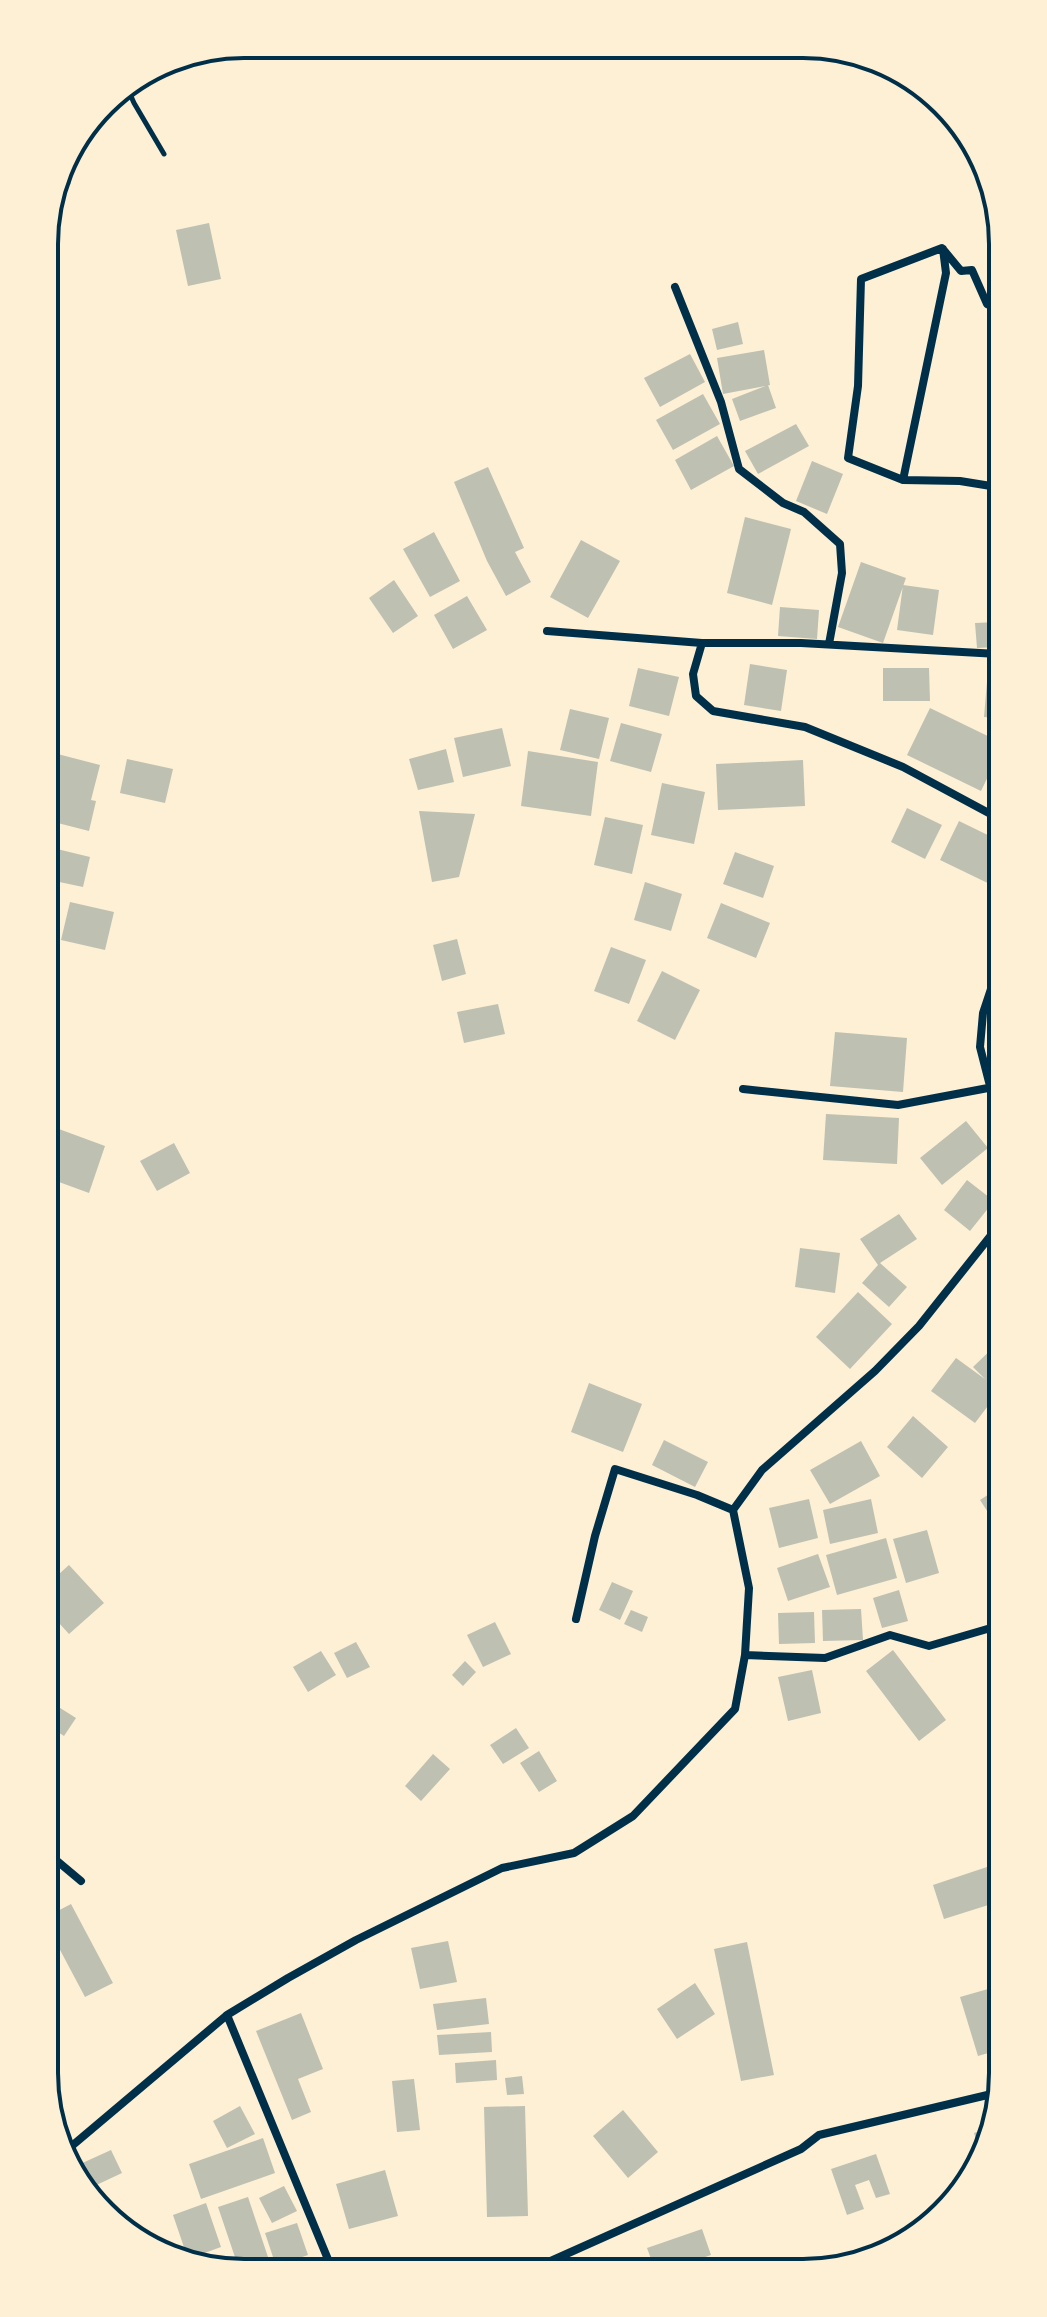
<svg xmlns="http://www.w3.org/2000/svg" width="1047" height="2317" viewBox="0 0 1047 2317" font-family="'Archivo Narrow',sans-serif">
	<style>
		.building { fill: #bec0b2 }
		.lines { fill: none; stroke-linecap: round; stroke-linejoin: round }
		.path { stroke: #003049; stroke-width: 5 }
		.minor { stroke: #003049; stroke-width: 8 }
		.rim { fill: none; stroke: #003049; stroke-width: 4 }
	</style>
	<rect width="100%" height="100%" fill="#fdf0d5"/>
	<!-- building -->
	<path class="building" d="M63,160L71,184L56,189L58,180Z
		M209,223L221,279L188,286L176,230Z
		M738,322L743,344L717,350L712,329Z
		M764,350L770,385L723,394L717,358Z
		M690,354L705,382L660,407L644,378Z
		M768,385L776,408L740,421L732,399Z
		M703,394L720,424L673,450L656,420Z
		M796,424L809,446L758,474L745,451Z
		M717,436L734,466L691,490L675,460Z
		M812,461L843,474L827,514L796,501Z
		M488,467L524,548L515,552L531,582L506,596L487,561L454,482Z
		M745,517L791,529L772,605L727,593Z
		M434,532L460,581L430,597L403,549Z
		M581,540L620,561L588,618L550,597Z
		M861,562L906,578L883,643L838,627Z
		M394,580L418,616L393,633L369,598Z
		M903,585L939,590L933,635L897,630Z
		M467,596L487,630L453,649L434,615Z
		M780,607L819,610L817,639L778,636Z
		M998,622V647L977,648L975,623Z
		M750,664L787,670L781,711L744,705Z
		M638,668L679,677L669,716L629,706Z
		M883,668H929L930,701H883Z
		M988,670L998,671V718L984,717Z
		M930,708L998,741V756L981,791L907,755Z
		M570,709L609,718L599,759L560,750Z
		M621,723L662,734L651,772L610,761Z
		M502,728L511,766L463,777L454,738Z
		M446,749L454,782L418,790L409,759Z
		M46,751L100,765L91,800L96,801L89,831L46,820Z
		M528,751L598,762L591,816L521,806Z
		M127,759L173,769L165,803L120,793Z
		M803,760L805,806L718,810L716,764Z
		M662,783L705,792L694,844L651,835Z
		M907,808L942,825L925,859L891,842Z
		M419,811L475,814L459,877L432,882Z
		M605,817L643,825L632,874L594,865Z
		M959,821L998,840V888L940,860Z
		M57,849L90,857L83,887L50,880Z
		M735,852L774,866L763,898L723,884Z
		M645,882L682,894L671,931L634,920Z
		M70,902L114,912L105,950L61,940Z
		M721,903L770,923L756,958L707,938Z
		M47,911L56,913L48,946H47Z
		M457,939L466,974L442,981L433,945Z
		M611,947L646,960L629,1004L594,991Z
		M47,957L60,961L51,993L47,992Z
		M662,971L700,990L675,1040L637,1021Z
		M498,1004L505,1034L464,1043L457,1012Z
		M835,1032L907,1038L903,1092L830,1086Z
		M826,1114L899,1118L897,1164L823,1160Z
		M966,1121L988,1148L942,1185L920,1158Z
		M48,1125L105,1146L89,1193L48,1178Z
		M174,1143L190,1173L157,1191L140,1161Z
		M967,1180L994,1201L970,1231L944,1210Z
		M899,1214L917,1239L880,1263L907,1287L889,1307L862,1283L878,1265L860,1239Z
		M800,1248L840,1253L835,1293L795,1287Z
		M858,1292L892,1324L850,1369L816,1337Z
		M1000,1341V1369L987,1381L973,1367Z
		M956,1358L1000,1390L975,1423L931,1391Z
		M589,1383L642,1404L623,1452L571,1432Z
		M913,1416L948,1447L922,1478L887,1447Z
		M664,1440L708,1462L695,1487L652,1465Z
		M861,1441L880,1476L830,1504L810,1470Z
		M1000,1487L1001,1515L993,1520L980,1500Z
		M809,1499L818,1538L779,1548L769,1508Z
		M871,1499L878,1533L830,1544L823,1510Z
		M927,1530L939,1573L906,1583L893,1539Z
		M886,1538L897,1578L837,1595L826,1555Z
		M818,1554L830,1587L788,1601L777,1568Z
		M69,1565L104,1603L69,1634L49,1612V1583Z
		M612,1582L633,1591L620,1620L599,1610Z
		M899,1590L908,1621L882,1628L873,1598Z
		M861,1609L863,1640L823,1641L822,1610Z
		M631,1610L648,1617L642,1632L624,1624Z
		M814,1612L815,1643L779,1644L778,1613Z
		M495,1622L511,1654L483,1667L467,1635Z
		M356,1642L370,1667L347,1678L334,1653Z
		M893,1650L946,1720L919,1741L866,1671Z
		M321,1651L336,1675L308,1692L293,1667Z
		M465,1661L476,1672L463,1686L452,1675Z
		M812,1670L821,1713L788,1721L778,1677Z
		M49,1701L76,1718L64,1736L50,1727Z
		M516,1728L529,1748L503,1764L490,1745Z
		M539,1751L557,1781L539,1792L520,1763Z
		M433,1754L450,1769L421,1801L405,1786Z
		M1001,1761L1002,1787L996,1789L987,1767Z
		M990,1866L1001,1901L944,1919L933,1885Z
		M71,1904L113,1983L85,1997L50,1931V1915Z
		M448,1941L457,1982L420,1989L411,1948Z
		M747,1942L774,2075L741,2081L714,1949Z
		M695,1983L715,2014L677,2039L657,2009Z
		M995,1987L1002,2011V2049L978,2056L960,1997Z
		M486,1998L489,2024L437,2030L433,2004Z
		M301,2013L323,2069L298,2079L311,2112L292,2120L256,2031Z
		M491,2032L492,2052L439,2055L437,2035Z
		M496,2060L497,2080L456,2083L455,2063Z
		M522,2076L524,2094L507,2095L505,2078Z
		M414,2079L420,2130L397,2132L392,2081Z
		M240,2106L255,2134L227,2148L213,2121Z
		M525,2106L528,2216L487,2217L484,2107Z
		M623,2110L658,2152L628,2178L593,2136Z
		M986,2129L981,2144L979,2148L974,2133Z
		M263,2138L275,2173L201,2199L189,2164Z
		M111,2150L122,2173L90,2188L78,2165Z
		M876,2154L890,2194L876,2198L869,2180L855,2185L864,2209L847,2215L831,2169Z
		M385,2170L398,2216L349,2229L336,2184Z
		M284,2186L297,2211L272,2223L259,2198Z
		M248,2197L270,2263L252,2269H239L218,2207Z
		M206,2203L221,2247L188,2259L173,2215Z
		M297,2223L308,2255L276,2266L265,2233Z
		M702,2229L711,2255L676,2267H654L647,2248Z"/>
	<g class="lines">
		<!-- path -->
		<path class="path" d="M126,85L134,103L164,154"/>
		<!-- minor -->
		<path class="minor" d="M675,287L721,402L739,469L783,503L804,512L840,544L842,573L829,644
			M996,308L987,304L972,270L961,271L942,248L861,279L858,386L848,458L903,480L960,481L997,487
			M903,480L946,273L943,249
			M547,631L702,643H801L998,654
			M702,643L693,674L696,696L713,711L805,727L903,767L998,818
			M999,965L983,1013L980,1047L999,1121
			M743,1089L898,1105L988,1088
			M576,1619L595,1536L615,1469L697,1495L733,1510
			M745,1655L825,1658L890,1635L929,1646L1001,1625
			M50,1855L81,1881
			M227,2015L332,2269
			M67,2150L227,2015L288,1978L356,1940L502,1868L574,1853L633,1816L735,1709L745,1655L749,1588L733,1510L762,1470L875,1371L919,1326L1000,1224
			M535,2268L801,2149L819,2135L1000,2092"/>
	</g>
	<!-- crop -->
	<path d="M0 0H1047V2317H0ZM244 58H803A186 186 0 0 1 989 244V2073A186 186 0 0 1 803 2259H244A186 186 0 0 1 58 2073V244A186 186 0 0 1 244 58Z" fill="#fdf0d5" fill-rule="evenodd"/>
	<path class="rim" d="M244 58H803A186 186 0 0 1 989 244V2073A186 186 0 0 1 803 2259H244A186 186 0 0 1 58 2073V244A186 186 0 0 1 244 58Z"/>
</svg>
